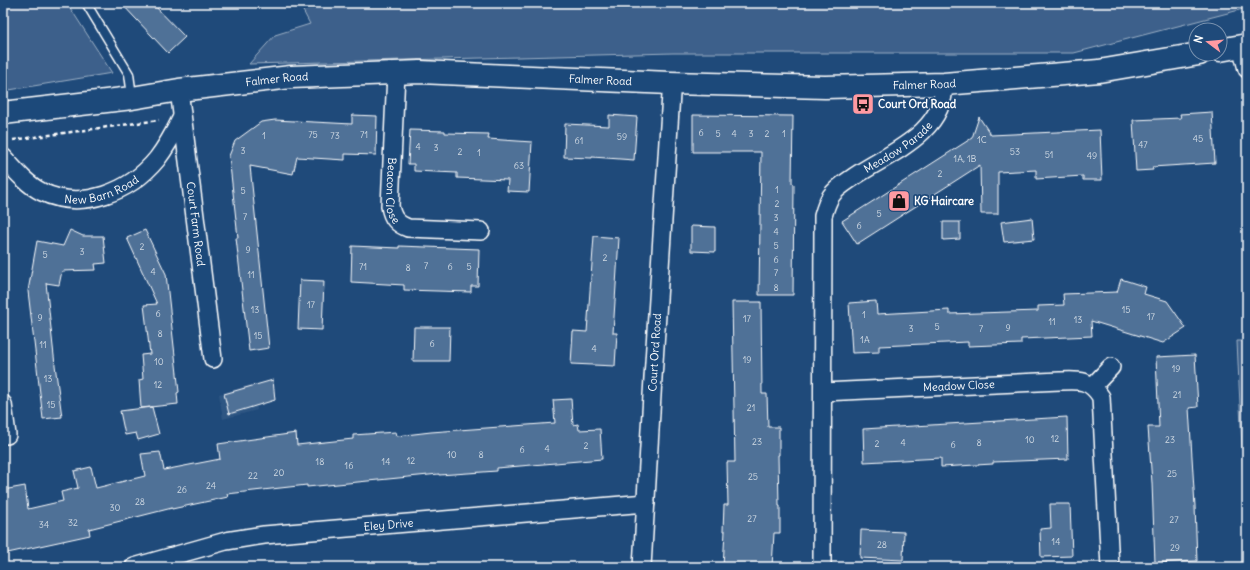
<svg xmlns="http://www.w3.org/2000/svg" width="1250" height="570" viewBox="0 0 1250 570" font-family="Delius,sans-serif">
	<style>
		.built { fill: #2e5683 }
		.green { fill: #3c618b; stroke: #9eb0c5 }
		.building { fill: #507197; stroke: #fff }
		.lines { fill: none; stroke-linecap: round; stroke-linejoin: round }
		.service-casing { stroke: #fff; stroke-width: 11 }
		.minor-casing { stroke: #fff; stroke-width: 20 }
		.secondary-casing { stroke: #fff; stroke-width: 25 }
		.path { stroke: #fff; stroke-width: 2.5; stroke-dasharray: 4 3; stroke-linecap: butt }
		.service { stroke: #1f4a7a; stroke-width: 8 }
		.minor { stroke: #1f4a7a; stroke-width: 17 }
		.secondary { stroke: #1f4a7a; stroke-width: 22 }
		.labels { text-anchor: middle; stroke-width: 3.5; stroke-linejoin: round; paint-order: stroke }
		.number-label { font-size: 9px; fill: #d3dce5 }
		.street-label { font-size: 11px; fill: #fff; stroke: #1f4a7a }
		.poi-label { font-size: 11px; font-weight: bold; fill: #fff; stroke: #1f4a7a; text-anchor: start }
	</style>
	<rect width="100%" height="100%" fill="#1f4a7a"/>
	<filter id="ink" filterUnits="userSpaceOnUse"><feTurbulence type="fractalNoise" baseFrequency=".025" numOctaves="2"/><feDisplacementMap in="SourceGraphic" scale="8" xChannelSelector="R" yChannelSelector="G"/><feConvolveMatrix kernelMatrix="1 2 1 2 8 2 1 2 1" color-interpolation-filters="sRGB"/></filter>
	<g filter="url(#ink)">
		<!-- built -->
		<path class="built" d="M254,384L257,410L223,419L219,394Z"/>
		<!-- green -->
		<path class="green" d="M3,3H67L112,73L3,91Z
			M299,3H1247V8L1074,53H673L249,64L275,35L310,24Z
			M1237,341H1247V555Z"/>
		<!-- building -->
		<path class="building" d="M121,3H152L185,37L168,53Z
			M1212,112L1215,163L1152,167L1153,170L1136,171L1133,120L1181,118L1180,114Z
			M352,115L377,116L376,155L345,154V160L297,157L293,174L250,166L269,348L249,351L236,238H238L229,156L235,141L261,122L275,120L352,124Z
			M609,115L637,117L634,160L592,157V158L564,157L565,124L609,126Z
			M693,115L793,116L792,183L794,184L793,295H759L761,152H693Z
			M979,117L991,135L1100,130L1102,180H1083V176L1036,179V170L998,172V214H981L980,165L857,244L842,221L972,138Z
			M410,130L445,131V133L489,134L488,139L532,142L529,192L507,191L508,180L457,178V173L414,171V164H408Z
			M1032,218L1034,239L1004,242L1001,222Z
			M943,222H960V239L943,240Z
			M691,226L715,227V252L691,251Z
			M70,230L83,236H103L106,263L95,264L96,270L62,271L59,285L46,283L55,365L62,417L43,419L28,291L37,241L63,246Z
			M145,230L166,274L179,392L177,393L178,404L141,408L139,380L143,379L141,355L150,354L144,305L157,304L127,238Z
			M594,236L619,238L613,333H617L615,366L571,364L573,331L587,332Z
			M352,246L399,248V246L479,249L478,286H471V292L404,290V285L351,282Z
			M1121,279L1146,287L1144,294L1167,301L1186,328L1163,343L1091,321L1092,336L1021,339V344L968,346V342L879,346V352L852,353L849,303L876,301L877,314L949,310V314L1038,311V306L1064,305L1063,294L1117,292Z
			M300,280L324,281L322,330L298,329Z
			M732,302H761L762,394H767L768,427H779V455H778L779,506H780V533H774L772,567H723L725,531H723L724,505H728L727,462H735Z
			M414,327H450L449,361H413Z
			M1195,355L1198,407L1189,408L1195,506L1197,561L1155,563L1152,483L1148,427H1159L1156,357Z
			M273,380L275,400L229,414L224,394Z
			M571,399L573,425L578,424L579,430L600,429L602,459L497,468V471L439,475V474L307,487V485L227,494L228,497L172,509V508L89,529L90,535L3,554V490L25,486L28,509L63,501L61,492L78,488L74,471L91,467L96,488L145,476L141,454L160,452L164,470L220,459L218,444L296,433L297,445L353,439V435L396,432L397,436L431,432L555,423L553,400Z
			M152,407L159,434L138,440L136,433L125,435L120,411Z
			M1067,417L1068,459L993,462V464L941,467V458L864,462L863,429Z
			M1050,504H1070L1072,556L1041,557L1040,529L1051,528Z
			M861,530L904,532L903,560L860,558Z"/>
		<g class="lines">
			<!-- service casing -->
			<g class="service-casing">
				<path id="service" d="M86,3L129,74L132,96"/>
			</g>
			<!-- minor casing -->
			<g class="minor-casing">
				<g id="minor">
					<path d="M1241,46L1247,69"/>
					<path id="s1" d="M396,73L390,206C392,218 397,224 408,228L481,231"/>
					<path id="s2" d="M179,90L213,359"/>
					<path id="s3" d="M3,157C14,169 26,184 42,192C82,211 130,192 157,159C167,146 175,131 182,117"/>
					<path d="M1093,386L1111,367"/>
					<path id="s4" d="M823,392L1060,381C1079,380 1090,379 1101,397L1110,567"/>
					<path d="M3,404L7,435"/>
					<path id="s5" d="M134,567L226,541L264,535L646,503"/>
					<path id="s6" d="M642,567L653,378L671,94L670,83"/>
					<path id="s7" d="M822,567L823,216C825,209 827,202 831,196C837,187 847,182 855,176C889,153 944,134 944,84"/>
				</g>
			</g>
			<!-- secondary casing -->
			<g class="secondary-casing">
				<g id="secondary">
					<path d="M1220,50L1247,45"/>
					<path id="s8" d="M3,113L132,98L179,90L291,77L420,72L670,83L825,87L944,84L1099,71L1199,54"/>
				</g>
			</g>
			<!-- path -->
			<path class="path" d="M13,140L159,120"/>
			<!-- service -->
			<use href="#service" class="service"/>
			<!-- minor -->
			<use href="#minor" class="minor"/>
			<!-- secondary -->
			<use href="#secondary" class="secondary"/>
		</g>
	</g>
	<!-- icons -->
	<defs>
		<g id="bus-square" transform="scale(1.15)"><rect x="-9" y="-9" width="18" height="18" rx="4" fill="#ff9aa2" stroke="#1f4a7a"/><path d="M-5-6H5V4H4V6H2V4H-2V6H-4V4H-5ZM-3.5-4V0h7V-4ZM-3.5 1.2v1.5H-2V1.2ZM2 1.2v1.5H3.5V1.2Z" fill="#111"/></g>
		<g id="shop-square" transform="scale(1.15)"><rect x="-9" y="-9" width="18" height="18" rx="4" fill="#ff9aa2" stroke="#1f4a7a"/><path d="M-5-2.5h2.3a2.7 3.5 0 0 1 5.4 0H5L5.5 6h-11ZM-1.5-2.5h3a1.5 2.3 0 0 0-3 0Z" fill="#111"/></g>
	</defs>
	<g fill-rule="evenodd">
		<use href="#bus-square" x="863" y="104"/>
		<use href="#shop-square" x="899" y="201"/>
	</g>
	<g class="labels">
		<!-- number labels -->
		<g class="number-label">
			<text x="701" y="136">6</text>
			<text x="718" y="137">5</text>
			<text x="734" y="137">4</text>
			<text x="751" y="137">3</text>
			<text x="767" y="137">2</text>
			<text x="784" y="137">1</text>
			<text x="313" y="138">75</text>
			<text x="364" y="138">71</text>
			<text x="264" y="139">1</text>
			<text x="335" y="139">73</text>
			<text x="622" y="140">59</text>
			<text x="1198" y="142">45</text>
			<text x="982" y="143">1C</text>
			<text x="579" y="144">61</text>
			<text x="1143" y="148">47</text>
			<text x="418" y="150">4</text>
			<text x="436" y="151">3</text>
			<text x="243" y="154">3</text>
			<text x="460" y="155">2</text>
			<text x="1015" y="155">53</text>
			<text x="479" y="156">1</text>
			<text x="1049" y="158">51</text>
			<text x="1092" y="159">49</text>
			<text x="965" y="162">1A, 1B</text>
			<text x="519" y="169">63</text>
			<text x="940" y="177">2</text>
			<text x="777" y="193">1</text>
			<text x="243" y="194">5</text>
			<text x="777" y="207">2</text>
			<text x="879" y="217">5</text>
			<text x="245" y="220">7</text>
			<text x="776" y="221">3</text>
			<text x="859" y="229">6</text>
			<text x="776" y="235">4</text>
			<text x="776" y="249">5</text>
			<text x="142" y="250">2</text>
			<text x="248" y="253">9</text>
			<text x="82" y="255">3</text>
			<text x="45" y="258">5</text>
			<text x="605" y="261">2</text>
			<text x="776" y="263">6</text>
			<text x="426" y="269">7</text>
			<text x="363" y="270">71</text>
			<text x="450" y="270">6</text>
			<text x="469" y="270">5</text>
			<text x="408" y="271">8</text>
			<text x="153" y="275">4</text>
			<text x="776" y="276">7</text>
			<text x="251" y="278">11</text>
			<text x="776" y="291">8</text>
			<text x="311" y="308">17</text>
			<text x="255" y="313">13</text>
			<text x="1126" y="313">15</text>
			<text x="158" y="317">6</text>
			<text x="864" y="318">1</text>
			<text x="1151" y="320">17</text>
			<text x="40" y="321">9</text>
			<text x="747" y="322">17</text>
			<text x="1078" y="323">13</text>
			<text x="1052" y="325">11</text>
			<text x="937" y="330">5</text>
			<text x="1008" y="331">9</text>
			<text x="911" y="332">3</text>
			<text x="981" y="332">7</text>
			<text x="160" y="337">8</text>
			<text x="258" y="339">15</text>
			<text x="865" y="343">1A</text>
			<text x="432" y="347">6</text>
			<text x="43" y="348">11</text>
			<text x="594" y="352">4</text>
			<text x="747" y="363">19</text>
			<text x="159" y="365">10</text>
			<text x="1176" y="372">19</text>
			<text x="48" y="382">13</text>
			<text x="158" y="388">12</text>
			<text x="1177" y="398">21</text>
			<text x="51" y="408">15</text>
			<text x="751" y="411">21</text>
			<text x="1055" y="442">12</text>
			<text x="1030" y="443">10</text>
			<text x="1170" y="443">23</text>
			<text x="757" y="445">23</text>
			<text x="903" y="446">4</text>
			<text x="979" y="446">8</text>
			<text x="877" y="447">2</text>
			<text x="953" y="448">6</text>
			<text x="586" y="449">2</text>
			<text x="547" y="452">4</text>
			<text x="522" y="453">6</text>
			<text x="452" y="458">10</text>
			<text x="481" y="458">8</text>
			<text x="411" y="464">12</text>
			<text x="320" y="465">18</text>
			<text x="386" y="465">14</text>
			<text x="349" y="469">16</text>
			<text x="279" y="476">20</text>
			<text x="1172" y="477">25</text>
			<text x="253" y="479">22</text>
			<text x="753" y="480">25</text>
			<text x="211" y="489">24</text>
			<text x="182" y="493">26</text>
			<text x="140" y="505">28</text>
			<text x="115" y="511">30</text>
			<text x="752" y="522">27</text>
			<text x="1174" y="523">27</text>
			<text x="73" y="526">32</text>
			<text x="44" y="528">34</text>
			<text x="1056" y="545">14</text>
			<text x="882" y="548">28</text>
			<text x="1175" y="551">29</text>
		</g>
		<!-- street labels -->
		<g class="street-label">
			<text dy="4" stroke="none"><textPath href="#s8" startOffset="276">Falmer Road</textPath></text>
			<text dy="4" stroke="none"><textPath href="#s8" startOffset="600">Falmer Road</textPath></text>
			<text dy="4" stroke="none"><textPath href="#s8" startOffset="924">Falmer Road</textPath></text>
			<text dy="4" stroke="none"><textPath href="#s7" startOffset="456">Meadow Parade</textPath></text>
			<text dy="4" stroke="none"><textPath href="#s3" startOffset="115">New Barn Road</textPath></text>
			<text dy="4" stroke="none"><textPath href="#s1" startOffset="118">Beacon Close</textPath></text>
			<text dy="4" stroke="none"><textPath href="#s2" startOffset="135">Court Farm Road</textPath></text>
			<text dy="4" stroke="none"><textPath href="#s6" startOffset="215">Court Ord Road</textPath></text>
			<text dy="4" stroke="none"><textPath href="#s4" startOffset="136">Meadow Close</textPath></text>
			<text dy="4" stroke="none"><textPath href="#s5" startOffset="259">Eley Drive</textPath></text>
		</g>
		<!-- poi labels -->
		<g class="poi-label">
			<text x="878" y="108">Court Ord Road</text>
			<text x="914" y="205">KG Haircare</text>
		</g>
	</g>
	<!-- margin -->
	<rect width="1250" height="570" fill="none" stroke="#1f4a7a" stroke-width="16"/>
	<rect x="8" y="8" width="1234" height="554" fill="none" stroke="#fff" stroke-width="1.5" filter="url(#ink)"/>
	<!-- north arrow -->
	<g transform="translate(1208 42) rotate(286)"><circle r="19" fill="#1f4a7a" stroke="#7992af"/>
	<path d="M0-3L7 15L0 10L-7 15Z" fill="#ff9aa2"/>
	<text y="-6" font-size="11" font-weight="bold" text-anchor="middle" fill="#ffffff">N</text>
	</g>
</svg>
